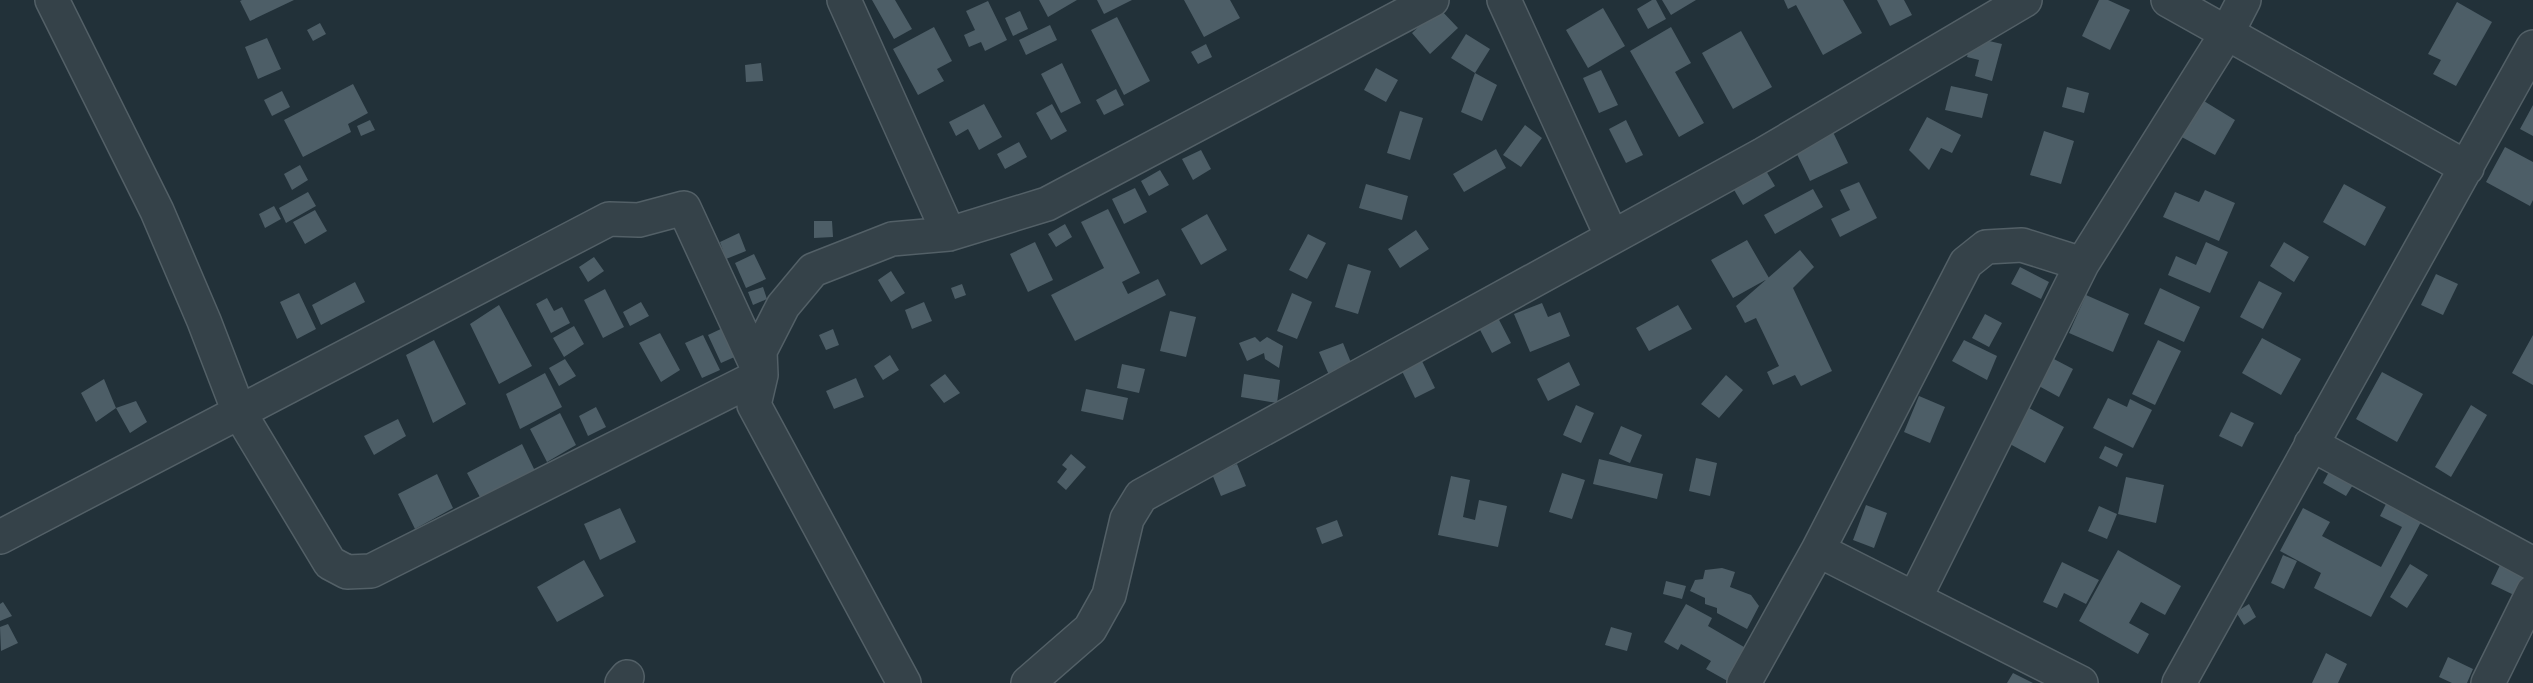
<svg xmlns="http://www.w3.org/2000/svg" width="2533" height="683" viewBox="0 0 2533 683" font-family="'DM Sans',sans-serif">
	<style>
		.building { fill: #4d5e67 }
		.lines { fill: none; stroke-linecap: round; stroke-linejoin: round }
		.minor-casing { stroke: #536067; stroke-width: 36 }
		.minor { stroke: #354249; stroke-width: 33 }
	</style>
	<rect width="100%" height="100%" fill="#223139"/>
	<!-- building -->
	<path class="building" d="M242,0H294L250,21L240,1Z
		M872,0H895L912,29L894,39Z
		M1039,0H1077L1048,17Z
		M1097,0H1132L1104,14Z
		M1184,0H1230L1240,18L1204,37Z
		M1652,0H1656L1666,19L1648,29L1637,9Z
		M1662,0H1696L1671,15Z
		M1784,0H1843L1862,33L1823,55L1796,5L1788,9Z
		M1877,0H1904L1912,15L1890,26Z
		M2099,0H2108L2130,10L2110,50L2082,36Z
		M988,1L1007,40L985,51L981,42L969,47L964,35L975,30L966,11Z
		M2457,2L2492,22L2456,86L2433,74L2441,60L2428,54Z
		M1439,8L1458,28L1430,54L1412,33Z
		M1603,8L1625,46L1588,68L1566,30Z
		M1020,11L1028,29L1013,36L1005,18Z
		M1117,17L1150,81L1124,95L1091,30Z
		M320,23L326,34L313,41L307,30Z
		M1050,25L1057,40L1026,55L1019,40Z
		M934,27L952,61L937,69L944,81L918,95L893,49Z
		M1671,27L1691,63L1675,72L1704,123L1679,137L1630,51Z
		M1741,31L1772,87L1733,109L1702,53Z
		M1466,34L1490,49L1475,73L1451,58Z
		M1972,37L2002,44L1992,81L1975,76L1979,60L1967,57Z
		M267,38L281,69L258,79L245,47Z
		M1206,44L1212,57L1198,64L1191,52Z
		M761,63L763,81L746,82L745,65Z
		M1062,63L1081,103L1061,113L1041,74Z
		M1376,68L1398,80L1386,102L1364,90Z
		M1601,70L1618,105L1599,113L1583,78Z
		M1475,73L1497,85L1482,121L1461,112Z
		M353,84L368,113L348,124L351,132L303,157L284,120Z
		M1951,86L1988,94L1982,118L1945,110Z
		M2067,87L2089,93L2084,113L2062,107Z
		M1116,89L1124,105L1104,115L1096,100Z
		M282,91L290,107L272,116L264,100Z
		M2199,98L2235,120L2215,155L2178,135Z
		M984,104L1002,137L979,150L968,129L956,136L949,122Z
		M1052,104L1067,131L1051,140L1036,113Z
		M2533,105V136L2520,129Z
		M1400,111L1423,118L1410,160L1387,153Z
		M1927,117L1961,135L1952,153L1941,148L1929,170L1909,150Z
		M370,120L375,130L361,136L357,126Z
		M1626,120L1643,155L1626,163L1609,129Z
		M1525,125L1542,138L1521,167L1503,155Z
		M1830,126L1848,163L1810,181L1792,144Z
		M2044,131L2074,141L2061,184L2030,175Z
		M1019,142L1027,157L1005,169L997,154Z
		M2505,147L2533,162V200L2530,206L2486,182Z
		M1496,149L1506,168L1464,192L1453,174Z
		M1201,150L1211,169L1193,180L1182,159Z
		M1762,164L1775,186L1743,205L1730,183Z
		M300,165L308,180L292,190L284,174Z
		M1160,170L1169,185L1149,196L1141,181Z
		M1859,182L1877,218L1840,237L1831,219L1850,210L1840,190Z
		M1366,184L1408,196L1402,220L1359,208Z
		M2344,184L2386,207L2365,246L2323,222Z
		M1135,188L1147,212L1124,224L1112,199Z
		M1813,189L1823,207L1775,234L1764,215Z
		M2205,190L2235,203L2219,241L2163,217L2175,192L2199,202Z
		M308,192L316,206L286,223L279,208Z
		M274,206L281,219L265,228L259,214Z
		M1108,209L1140,273L1122,282L1128,294L1158,279L1166,295L1075,341L1051,295L1104,268L1081,222Z
		M315,210L327,231L305,244L293,222Z
		M1207,214L1227,250L1201,265L1181,229Z
		M814,221H832L833,237L814,238Z
		M1065,224L1072,237L1056,247L1048,234Z
		M1416,230L1429,249L1400,268L1388,249Z
		M739,233L746,251L726,259L720,242Z
		M1308,234L1326,243L1307,279L1289,270Z
		M1747,240L1769,278L1733,298L1711,260Z
		M1035,242L1053,280L1028,292L1010,254Z
		M2206,242L2228,252L2210,293L2168,275L2176,256L2196,265Z
		M2284,242L2309,257L2294,282L2270,266Z
		M1800,250L1814,267L1793,288L1832,371L1801,386L1795,375L1773,385L1767,372L1779,366L1756,318L1745,323L1736,306Z
		M754,254L766,279L746,288L735,263Z
		M594,257L604,271L588,282L579,267Z
		M1348,264L1371,271L1358,314L1335,307Z
		M2020,267L2049,282L2041,299L2011,284Z
		M891,271L905,293L891,302L878,280Z
		M2436,274L2458,284L2443,315L2421,305Z
		M2259,281L2282,293L2263,329L2240,317Z
		M355,282L365,302L321,325L312,305Z
		M962,284L966,295L955,299L951,288Z
		M763,287L767,299L753,305L748,292Z
		M2160,288L2200,307L2184,342L2144,324Z
		M605,289L624,327L603,338L584,300Z
		M299,293L316,329L297,339L280,302Z
		M1292,293L1312,302L1297,339L1277,331Z
		M2086,295L2129,314L2113,352L2069,333Z
		M547,298L554,311L562,307L570,323L551,333L536,304Z
		M641,302L649,316L630,326L623,312Z
		M924,302L932,321L912,329L905,310Z
		M1542,303L1548,317L1560,312L1570,336L1530,352L1514,314Z
		M499,305L532,366L499,384L470,324Z
		M1678,305L1692,329L1649,351L1636,328Z
		M1170,311L1196,317L1186,357L1160,351Z
		M1496,314L1511,343L1492,353L1477,324Z
		M1985,314L2002,323L1989,347L1972,338Z
		M574,326L584,344L564,357L553,338Z
		M725,327L739,355L721,363L708,335Z
		M833,329L839,345L826,350L819,335Z
		M660,333L680,370L661,382L639,343Z
		M703,335L720,370L702,378L685,343Z
		M2533,335V385L2512,373Z
		M1255,337L1260,342L1267,337L1283,346L1279,368L1265,359L1264,353L1247,361L1239,343Z
		M2262,338L2301,359L2281,395L2242,373Z
		M434,340L466,404L433,423L406,355Z
		M1964,340L1997,356L1987,380L1952,361Z
		M2158,340L2181,351L2155,405L2132,394Z
		M1343,343L1352,365L1329,375L1319,352Z
		M890,355L899,370L883,380L874,366Z
		M2052,358L2073,369L2059,397L2037,385Z
		M565,359L576,376L559,386L549,368Z
		M1421,359L1435,388L1415,398L1401,369Z
		M1569,362L1580,385L1548,401L1537,379Z
		M1122,364L1145,369L1139,393L1117,388Z
		M2382,372L2423,394L2397,442L2356,419Z
		M545,373L562,407L520,429L506,394Z
		M945,374L960,393L944,403L930,385Z
		M1244,374L1280,380L1277,403L1241,397Z
		M1726,375L1743,390L1719,418L1701,404Z
		M856,378L864,397L834,409L826,391Z
		M104,379L116,408L96,422L81,393Z
		M1086,389L1128,398L1123,420L1081,411Z
		M1919,396L1945,407L1930,443L1904,432Z
		M2108,398L2127,407L2130,399L2152,410L2133,448L2093,428Z
		M136,401L147,422L130,433L116,408Z
		M1576,405L1594,413L1581,443L1563,435Z
		M2471,405L2487,415L2451,477L2435,467Z
		M596,407L606,427L588,436L579,416Z
		M2027,407L2064,427L2045,463L2008,443Z
		M2231,412L2254,423L2242,447L2219,436Z
		M560,413L576,445L547,462L530,429Z
		M398,419L406,436L374,455L364,436Z
		M1621,426L1642,435L1630,463L1609,454Z
		M522,444L535,471L481,499L467,473Z
		M2105,446L2123,454L2117,467L2099,458Z
		M1071,454L1086,467L1066,490L1057,482L1067,469L1062,465Z
		M1696,458L1717,463L1710,496L1689,491Z
		M1599,459L1663,474L1657,499L1593,484Z
		M1237,464L1246,486L1221,496L1212,474Z
		M2332,466L2356,480L2346,496L2323,483Z
		M1562,473L1585,480L1572,519L1549,512Z
		M437,474L453,508L415,529L398,494Z
		M1451,476L1470,480L1463,517L1475,520L1479,500L1507,506L1498,547L1438,535Z
		M2126,477L2164,485L2156,523L2118,514Z
		M2387,502L2422,520L2371,617L2314,588L2321,573L2280,551L2303,508L2330,522L2322,536L2381,567L2402,527L2380,516Z
		M1866,505L1887,513L1874,548L1853,540Z
		M2099,506L2117,514L2107,539L2088,531Z
		M620,508L636,542L600,560L584,524Z
		M1337,520L1343,536L1322,544L1316,528Z
		M2118,550L2181,586L2165,615L2141,602L2129,623L2149,634L2138,654L2079,621Z
		M2283,555L2297,561L2284,589L2271,583Z
		M584,560L604,596L557,622L537,587Z
		M2062,562L2099,580L2086,604L2064,593L2057,608L2043,602Z
		M2501,563L2524,574L2514,595L2491,584Z
		M2410,564L2428,575L2407,608L2390,597Z
		M1722,568L1735,572L1730,587L1751,595L1759,606L1747,629L1717,613V608L1705,604V598L1690,591L1695,580L1703,579L1705,570Z
		M1666,581L1686,586L1682,599L1663,594Z
		M3,602L12,616L0,621V604Z
		M1686,604L1712,618L1708,626L1756,654L1731,683L1706,669L1711,661L1681,644L1678,650L1664,642Z
		M2249,604L2256,617L2244,625L2236,612Z
		M8,624L18,643L1,651L0,627Z
		M1611,627L1632,633L1627,651L1605,645Z
		M2326,653L2347,664L2338,683H2312Z
		M2448,657L2473,669L2467,683H2452L2439,677Z
		M2013,673L2033,683H2007Z"/>
	<g class="lines">
		<!-- minor casing -->
		<g class="minor-casing">
			<path id="minor" d="M52,0L157,211L204,321L239,412L330,563L347,572L371,571L761,375
				M844,0L949,234
				M1504,0L1612,237
				M2168,0L2467,168
				M2311,444L2533,564
				M0,537L609,219L639,220L684,208L761,375
				M1818,550L2081,683
				M1915,598L2082,264L2227,33L2244,0
				M622,683L627,677
				M904,683L754,405L761,375L760,351L783,306L813,270L892,239L949,234L1047,204L1432,0
				M1028,683L1090,629L1109,595L1127,519L1141,496L1764,154L2025,0
				M1744,683L1818,550L1966,263L1986,247L2022,245L2082,264
				M2179,683L2533,47
				M2488,683L2533,592"/>
		</g>
		<!-- minor -->
		<use href="#minor" class="minor"/>
	</g>
</svg>
